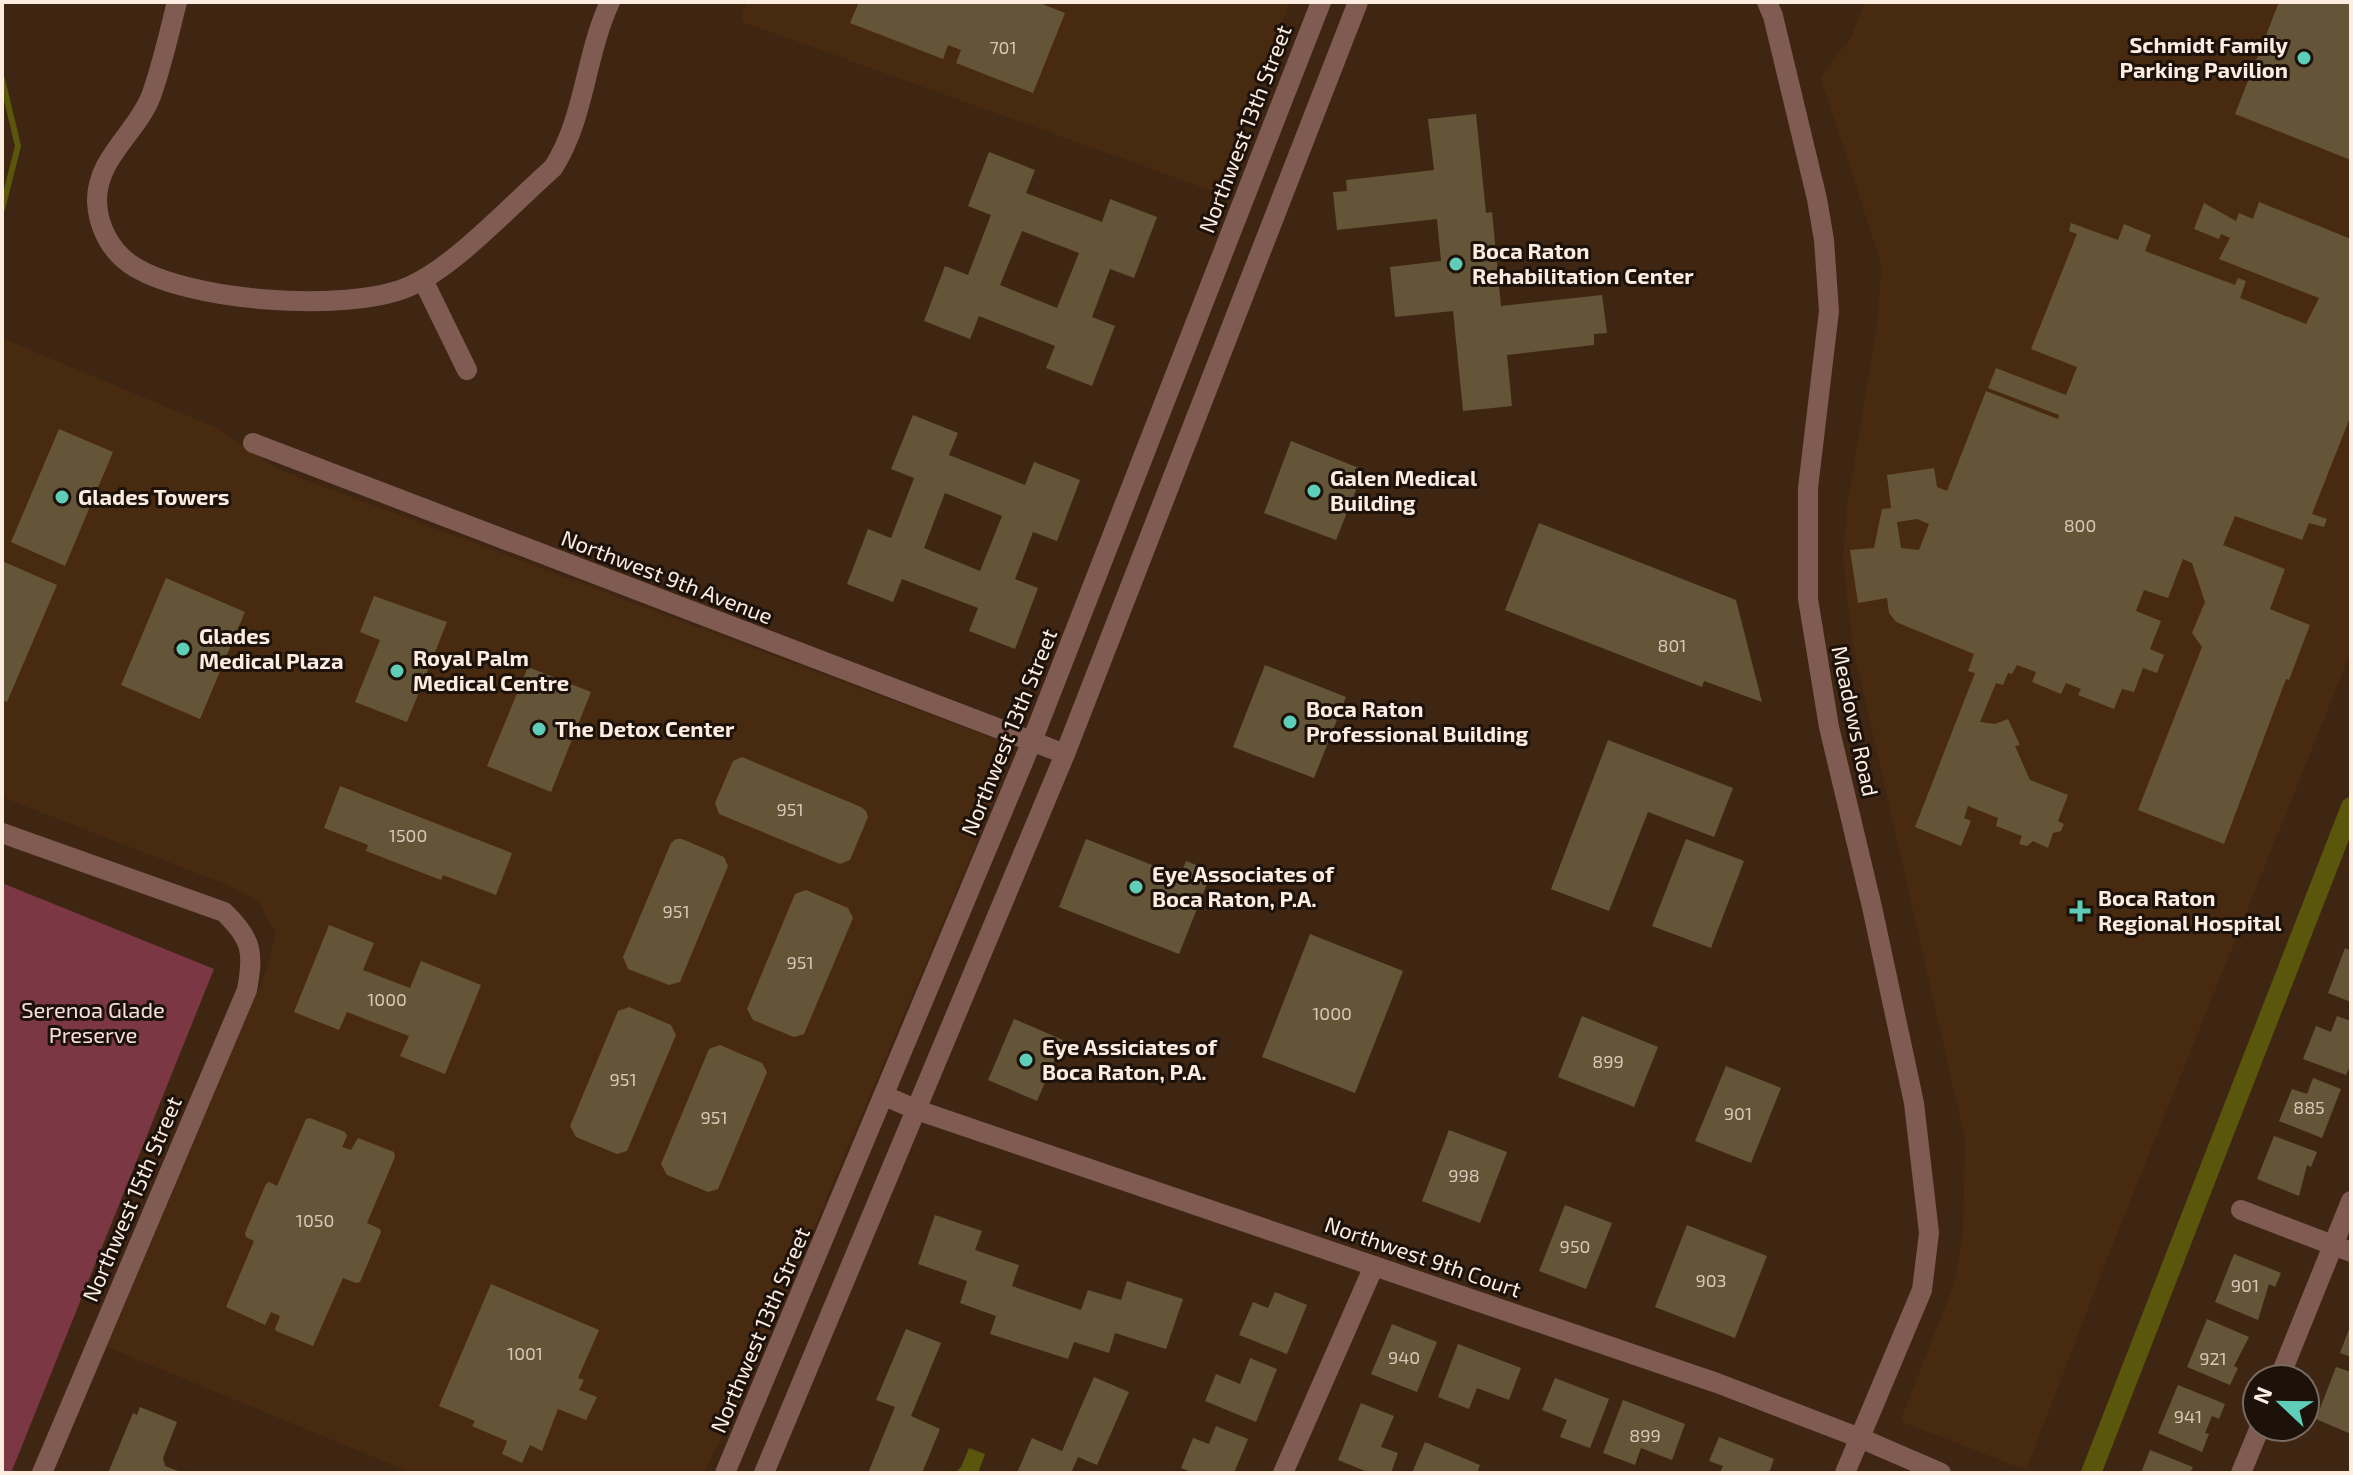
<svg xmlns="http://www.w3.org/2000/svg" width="2353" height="1475" viewBox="0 0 2353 1475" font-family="'Exo 2',sans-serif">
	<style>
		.built { fill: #482a11 }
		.green { fill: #7b3743 }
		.water { fill: #5a560b }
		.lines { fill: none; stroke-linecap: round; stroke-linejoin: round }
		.stream { stroke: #5a560b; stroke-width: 6 }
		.canal { stroke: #5a560b; stroke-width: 20 }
		.building { fill: #655538; fill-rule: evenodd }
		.minor { stroke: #805b52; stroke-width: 20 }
		.tertiary { stroke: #805b52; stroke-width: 20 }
		.poi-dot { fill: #5eceb8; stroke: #1d120a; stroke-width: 3 }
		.labels { text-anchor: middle; stroke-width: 6; stroke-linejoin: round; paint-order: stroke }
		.number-label { font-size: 18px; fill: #d7c7b7 }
		.poi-label { font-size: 22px; font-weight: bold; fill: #fdede1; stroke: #1d120a; text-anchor: start }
		.street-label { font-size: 22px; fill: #fdede1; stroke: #1d120a }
		.park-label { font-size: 22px; fill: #f7dddf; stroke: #1d120a }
	</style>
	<rect width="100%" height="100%" fill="#3e2613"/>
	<!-- built -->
	<path class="built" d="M747,2H1290L1215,192L740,21Z
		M1865,2H2351V652L2111,1249L2026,1470L1900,1421L1954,1284L1963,1233L1965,1140L1853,647L1843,559L1847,508L1876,332L1882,266L1820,77L1851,37Z
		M2,338L219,429L277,469L1003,742L1008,757L1005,775L760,1356L704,1473H412L107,1347L267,969L276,933L257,900L227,885L2,797Z"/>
	<!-- green -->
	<path class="green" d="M2,883L214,969L11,1473H2Z"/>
	<!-- water -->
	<path class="water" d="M969,1448L985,1454L978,1473H955L961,1467Z"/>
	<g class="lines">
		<!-- stream -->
		<path class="stream" d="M2,79L18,146L2,209"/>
		<!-- canal -->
		<path class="canal" d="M2091,1473L2351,807"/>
	</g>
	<!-- building -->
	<path class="building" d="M859,2H1037L1065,13L1033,93L956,63L961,50L948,45L943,59L850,23Z
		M2279,2H2351V160L2235,114Z
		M1476,114L1486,213L1492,212L1501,306L1602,295L1607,333L1594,334V345L1507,355L1512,406L1463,411L1453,311L1395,317L1390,267L1441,261L1437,219L1337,230L1333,192L1347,191L1346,180L1434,170L1428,119Z
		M989,152L1035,170L1026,193L1102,222L1110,199L1157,217L1134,278L1110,269L1092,317L1115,326L1092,386L1046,368L1055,346L979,316L970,339L924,321L945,266L968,275L991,215L968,206ZM1022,231L1079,253L1057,308L1000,285Z
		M2259,202L2351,239V415L2312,514L2327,519L2324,527L2309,523L2302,540L2235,516L2223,545L2285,569L2270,609L2310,625L2289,680L2286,679L2224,844L2138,810L2202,647L2192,633L2205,602L2192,563L2183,559L2168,598L2144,590L2136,611L2161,621L2150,649L2164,655L2157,673L2143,668L2134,692L2122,689L2114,709L2078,695L2081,689L2066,683L2061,694L2032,682L2036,672L2017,665L2012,674L2008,673L2003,685L1996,683L1980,722L1995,724L2008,719L2020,745L2015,746L2030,780L2068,795L2058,821L2064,824L2061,831L2053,833L2048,848L2033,841L2027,846L2019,844L2022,836L1996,826L1998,818L1968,806L1964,818L1971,821L1961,846L1915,827L1975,673L1968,671L1974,654L1896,622L1889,613L1887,598L1858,603L1850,550L1874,548L1882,509L1891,508L1887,475L1934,468L1937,487L1947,491L1986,391L2058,419L2059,415L1988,388L1996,368L2066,395L2077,367L2031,349L2077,234L2069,231L2071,223L2118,240L2124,224L2151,235L2145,251L2235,285L2238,278L2246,281L2240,298L2306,324L2319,298L2219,259L2230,238L2221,234L2219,239L2194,229L2204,203L2236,221L2239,213L2253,219ZM1917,519L1929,524L1919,550L1901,548L1897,522Z
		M913,415L958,433L949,455L1025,485L1034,462L1080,480L1057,541L1033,532L1015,579L1038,588L1015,649L969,631L978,608L902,579L893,602L847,584L868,529L891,538L914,478L891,469ZM945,493L1002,516L980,571L924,548Z
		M59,429L113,452L65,566L11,542Z
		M1291,441L1364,470L1336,540L1264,513Z
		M1539,523L1736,600L1762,702L1704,681L1702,687L1505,610Z
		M2,561L57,585L7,702L2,700Z
		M166,578L245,612L200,719L121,685Z
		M374,596L447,622L407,722L355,702L380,640L360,632Z
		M1265,665L1346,697L1314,778L1233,747Z
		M528,667L591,692L551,792L487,766Z
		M1608,740L1733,788L1714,837L1648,812L1609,911L1551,889Z
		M742,757L861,807L866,811L868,817L850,860L840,864L719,814L715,803L733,761Z
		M340,786L512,853L496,895L443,875L441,880L366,851L368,845L324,828Z
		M676,839H682L724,857L728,866L680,982L669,985L628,969L623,957L671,843Z
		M1086,839L1180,876L1186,861L1212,871L1179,954L1059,907Z
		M1686,839L1744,861L1711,948L1652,926Z
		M806,890L848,908L853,918L804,1034L794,1037L753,1020L747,1009L795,894Z
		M329,925L374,943L363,970L410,988L421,961L481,985L445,1074L400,1056L409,1036L347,1012L339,1030L294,1012Z
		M1310,934L1403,971L1355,1093L1262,1057Z
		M2345,948L2351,951V1002L2328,993Z
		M629,1007L671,1025L676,1035L627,1151L617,1154L576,1137L570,1126L618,1011Z
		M1582,1016L1658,1047L1634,1107L1558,1077Z
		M2337,1016L2351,1021V1064L2346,1075L2303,1059L2316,1026L2331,1032Z
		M1014,1019L1063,1040L1037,1101L988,1080Z
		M720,1045L762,1063L767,1072L718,1189L708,1192L667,1175L661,1164L709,1049Z
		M1726,1066L1781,1088L1751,1163L1695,1141Z
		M2313,1078L2341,1089L2322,1138L2279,1121L2292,1089L2307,1094Z
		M310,1118L345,1132L347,1136L342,1147L351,1150L358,1138L394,1152L395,1157L367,1223L380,1229L381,1232L360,1282L356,1283L343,1278L313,1346L276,1331L275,1329L280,1316L271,1312L265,1325L226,1307L254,1241L246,1237L245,1233L266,1184L269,1182L277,1186L306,1119Z
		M1449,1130L1507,1152L1480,1223L1422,1201Z
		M2274,1136L2317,1152L2311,1167L2307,1165L2299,1196L2257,1179Z
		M1565,1205L1612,1223L1586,1289L1539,1271Z
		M935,1215L982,1231L975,1250L1019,1265L1012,1286L1081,1310L1088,1290L1121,1300L1127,1281L1183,1299L1166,1349L1115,1333L1109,1353L1074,1342L1068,1359L990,1334L996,1316L960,1303L967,1281L918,1264Z
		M1687,1225L1767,1256L1735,1338L1655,1307Z
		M2234,1254L2281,1273L2275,1287L2269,1284L2258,1320L2215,1302Z
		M491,1284L599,1330L578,1378L584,1380L579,1390L597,1397L586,1420L558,1409L542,1451L530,1445L522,1463L502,1454L507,1441L472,1426L475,1421L439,1406Z
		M1275,1292L1307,1305L1287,1354L1239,1335L1253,1302L1268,1308Z
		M2207,1319L2249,1337L2234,1366L2238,1368L2230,1385L2187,1367Z
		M1392,1324L1437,1342L1417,1392L1371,1374Z
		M2351,1324V1357L2340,1353Z
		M906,1329L941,1343L911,1416L940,1429L922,1473H868L895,1407L876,1400Z
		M1458,1344L1521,1368L1509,1400L1477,1388L1469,1409L1438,1397Z
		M1250,1358L1277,1369L1256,1422L1205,1401L1216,1374L1240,1384Z
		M2336,1367L2351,1372V1434L2316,1419Z
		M1094,1377L1129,1392L1097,1465L1078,1457L1071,1473H1017L1032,1438L1062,1451Z
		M1555,1378L1609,1399L1590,1448L1560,1437L1567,1420L1542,1410Z
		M2178,1385L2225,1404L2219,1419L2212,1416L2205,1433L2209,1434L2202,1452L2158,1433Z
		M1623,1400L1685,1424L1672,1460L1641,1448L1635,1465L1603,1453Z
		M1361,1403L1394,1416L1381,1447L1398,1453L1391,1473H1370L1338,1460Z
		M140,1407L177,1422L163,1458L165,1466L183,1473H108L133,1413L137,1415Z
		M1216,1426L1248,1439L1234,1473H1194L1181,1468L1193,1438L1209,1444Z
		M1719,1437L1774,1459L1769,1473H1720L1723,1466L1709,1461Z
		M1425,1442L1480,1465L1477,1473H1412Z
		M2150,1450L2193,1467L2190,1473H2141Z"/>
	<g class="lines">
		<!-- minor -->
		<path class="minor" d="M177,2C169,33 162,66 151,96C137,133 96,158 97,202C98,226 110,250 130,264C185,302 347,313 408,287C455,267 513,203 553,168C585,119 585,55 610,2
			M423,280L467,370
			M253,443L1065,754
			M2241,1210L2351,1252
			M2279,1379L2351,1201
			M1860,1438L1941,1473
			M1283,1473L1374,1266
			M2241,1473L2260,1427"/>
		<!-- tertiary -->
		<path class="tertiary" d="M1767,2L1773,16L1817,199L1824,240L1829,311L1808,488V599L1829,727L1872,907L1914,1103L1929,1233L1922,1290L1845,1473
			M2,833L224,912C252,939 254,952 247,990L42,1473
			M885,1096L917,1110L1717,1383L1860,1438
			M725,1473L1032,741L1321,2
			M764,1473L1065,754L1358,2"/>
	</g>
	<!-- markers -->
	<g class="poi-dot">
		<circle cx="2304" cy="58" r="8"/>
		<circle cx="1456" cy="264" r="8"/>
		<circle cx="1314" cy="491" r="8"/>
		<circle cx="62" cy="497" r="8"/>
		<circle cx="183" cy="649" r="8"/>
		<circle cx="397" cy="671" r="8"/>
		<circle cx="1290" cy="722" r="8"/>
		<circle cx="539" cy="729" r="8"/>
		<circle cx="1136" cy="887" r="8"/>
		<path d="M2076 899h8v8h8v8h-8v8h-8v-8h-8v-8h8z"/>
		<circle cx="1026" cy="1060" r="8"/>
	</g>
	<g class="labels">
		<!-- number labels -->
		<g class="number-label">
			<text x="1003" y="54">701</text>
			<text x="2080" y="532">800</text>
			<text x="1672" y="652">801</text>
			<text x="790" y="816">951</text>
			<text x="408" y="842">1500</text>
			<text x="676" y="918">951</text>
			<text x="800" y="969">951</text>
			<text x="387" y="1006">1000</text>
			<text x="1332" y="1020">1000</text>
			<text x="1608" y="1068">899</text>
			<text x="623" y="1086">951</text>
			<text x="2309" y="1114">885</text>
			<text x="1738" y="1120">901</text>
			<text x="714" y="1124">951</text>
			<text x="1464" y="1182">998</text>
			<text x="315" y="1227">1050</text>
			<text x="1575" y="1253">950</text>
			<text x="1711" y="1287">903</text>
			<text x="2245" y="1292">901</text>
			<text x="525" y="1360">1001</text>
			<text x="1404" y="1364">940</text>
			<text x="2213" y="1365">921</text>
			<text x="2188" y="1423">941</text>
			<text x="1645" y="1442">899</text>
		</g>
		<!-- poi labels -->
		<g class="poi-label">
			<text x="2288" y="53" text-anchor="end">Schmidt Family<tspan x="2288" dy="25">Parking Pavilion</tspan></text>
			<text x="1472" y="259">Boca Raton<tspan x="1472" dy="25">Rehabilitation Center</tspan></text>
			<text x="1330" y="486">Galen Medical<tspan x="1330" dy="25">Building</tspan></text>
			<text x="78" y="505">Glades Towers</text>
			<text x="199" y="644">Glades<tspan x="199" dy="25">Medical Plaza</tspan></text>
			<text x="413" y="666">Royal Palm<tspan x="413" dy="25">Medical Centre</tspan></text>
			<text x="1306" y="717">Boca Raton<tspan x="1306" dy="25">Professional Building</tspan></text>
			<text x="555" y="737">The Detox Center</text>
			<text x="1152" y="882">Eye Associates of<tspan x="1152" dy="25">Boca Raton, P.A.</tspan></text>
			<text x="2098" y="906">Boca Raton<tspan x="2098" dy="25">Regional Hospital</tspan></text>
			<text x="1042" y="1055">Eye Assiciates of<tspan x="1042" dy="25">Boca Raton, P.A.</tspan></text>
		</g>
		<!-- street labels -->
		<g class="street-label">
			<text transform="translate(1245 129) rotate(-69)" y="8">Northwest 13th Street</text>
			<text transform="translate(667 577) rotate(21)" y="8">Northwest 9th Avenue</text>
			<text transform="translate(1855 721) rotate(78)" y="8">Meadows Road</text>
			<text transform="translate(1009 732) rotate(-68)" y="8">Northwest 13th Street</text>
			<text transform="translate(132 1199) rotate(-67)" y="8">Northwest 15th Street</text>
			<text transform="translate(1423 1257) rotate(19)" y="8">Northwest 9th Court</text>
			<text transform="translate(760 1330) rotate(-67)" y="8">Northwest 13th Street</text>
		</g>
		<!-- park labels -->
		<g class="park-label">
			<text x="93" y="1018">Serenoa Glade<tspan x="93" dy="25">Preserve</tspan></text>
		</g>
	</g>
	<!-- border -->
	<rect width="2353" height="1475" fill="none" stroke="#fdede1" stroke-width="8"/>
	<!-- north arrow -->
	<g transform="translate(2281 1403) rotate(292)"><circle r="38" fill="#1d120a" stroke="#776a60" stroke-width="2"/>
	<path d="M0-6L14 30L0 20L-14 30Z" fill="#5eceb8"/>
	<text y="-12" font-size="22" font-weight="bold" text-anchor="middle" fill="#fdede1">N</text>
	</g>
</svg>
